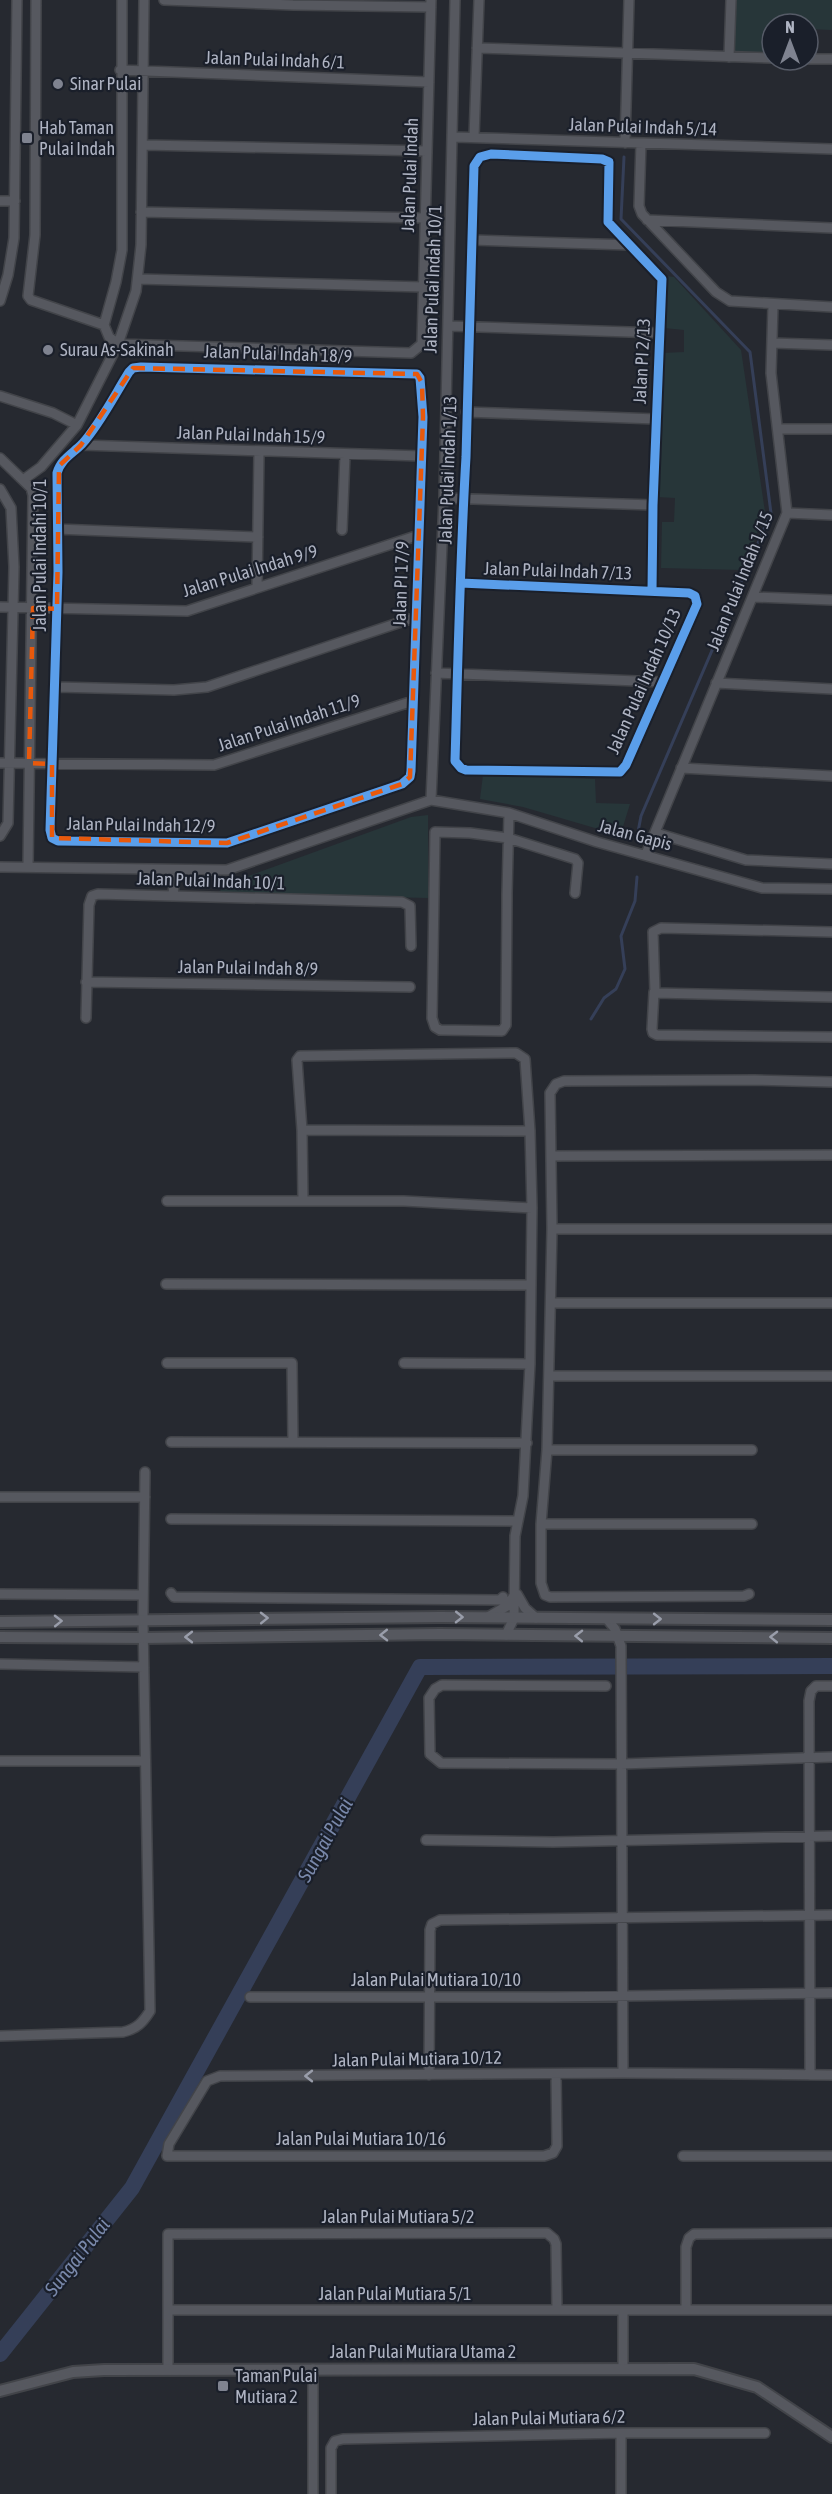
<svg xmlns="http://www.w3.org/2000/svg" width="832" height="2494" viewBox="0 0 832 2494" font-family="'Asap Condensed',sans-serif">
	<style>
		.green { fill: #273639 }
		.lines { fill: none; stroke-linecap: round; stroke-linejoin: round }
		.stream { stroke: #353f58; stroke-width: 3 }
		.river { stroke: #353f58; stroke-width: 16 }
		.minor-casing { stroke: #424449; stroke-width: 12 }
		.tertiary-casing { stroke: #424449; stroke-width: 14 }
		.minor { stroke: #56585f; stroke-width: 9 }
		.tertiary { stroke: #56585f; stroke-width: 10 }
		.cycleway-casing { stroke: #1a1f2a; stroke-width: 13 }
		.cycleway { stroke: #5a9eea; stroke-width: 9 }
		.oneway { stroke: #999daa }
		.marked { fill: none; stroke: #e8590c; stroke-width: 4.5; stroke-dasharray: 12 8; stroke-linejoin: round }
		.poi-dot { fill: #7f8390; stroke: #1a1f2a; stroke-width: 2 }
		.labels { text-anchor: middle; stroke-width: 4.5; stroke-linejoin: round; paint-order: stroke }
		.street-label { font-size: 18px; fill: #afb4c3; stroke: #1a1f2a }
		.poi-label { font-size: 18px; fill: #afb4c3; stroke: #1a1f2a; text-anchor: start }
		.water-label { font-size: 20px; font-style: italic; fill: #7988aa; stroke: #1a1f2a }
	</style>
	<rect width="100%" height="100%" fill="#262930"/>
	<!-- green -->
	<path class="green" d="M735,0H832V30L808,29V24H772V54L734,53Z
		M666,276L674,277L741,350L765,512L743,570L661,568L662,522H674L675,498L657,497L662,353L684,352V330L664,328Z
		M483,775L595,779L596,803L630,804L621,833H612L523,807L480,799Z
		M428,815V898L217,893L232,882L411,817Z"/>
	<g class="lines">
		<!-- stream -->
		<path class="stream" d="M624,157L621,219L750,352L771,513L641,816L638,832
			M591,1019L604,998L616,989L625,969L621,936L635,901L637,877"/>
		<!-- river -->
		<path class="river" d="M0,2354L132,2188L420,1667L832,1666"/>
		<!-- minor casing -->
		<g class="minor-casing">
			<path id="minor" d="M36,0L35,235L28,296L31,300L104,325
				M164,0L293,5L431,7
				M477,48L772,58
				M729,57L731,0
				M808,59H832
				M120,70L429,82
				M454,137L832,149
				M474,137L479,0
				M625,143L629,0
				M641,143L639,206L642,214L716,292L730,301L832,307
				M144,145L427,151
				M0,201H15
				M141,212L425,218
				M647,220L832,228
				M472,240L630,245
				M138,279L423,287
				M0,301L8,275L14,238L17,0
				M449,326L660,333
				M772,343L832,345
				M118,344L411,353L422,344L431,0
				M118,344L109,337L104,325L116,282L122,250V0
				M141,367L417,374L420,378L423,417L411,771L410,777L402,784L227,843L58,841L52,838L50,830L58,572L57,473C61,459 72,454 82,444C100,424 114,396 129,372L133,368Z
				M0,396L53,413L77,425
				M466,412L656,419
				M778,429H832
				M81,445L421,456
				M0,458L31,488L33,495L28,867
				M23,480L41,467L77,425L118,344L136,291L141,245L144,0
				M0,489L11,508L14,567L8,823L0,836
				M444,498L653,505
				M787,513L832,515
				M57,529L258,537
				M342,530L345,455
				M461,583L689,593L695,596L697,604L626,765L620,772L466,770L461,768L455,761C458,659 460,558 466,457L474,166L480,157L491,154L602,159L609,162L608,222L662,279L653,505L652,591
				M257,588L259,452
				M753,597L832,600
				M0,607L187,611L419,535
				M436,673L662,682
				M716,683L832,689
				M56,687L174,690L207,687L416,617
				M0,763L214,765L413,701
				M681,768L832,776
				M431,800L444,498L455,0
				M509,813L507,894V902L506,1025L502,1031L440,1030L435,1027L432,1018L435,832L470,833L508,838L575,859L578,863L575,893
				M656,833L746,860L832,864
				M646,854L787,513L771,373L773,305
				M0,867L227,870L431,800L509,813L597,842L762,888L832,889
				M173,896L175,870
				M832,932L661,928L653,932L655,993L832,997
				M86,982L410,987
				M654,992L652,1029L653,1033L657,1035L832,1037
				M86,1018L89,905L92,896L98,894L402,902L410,906L411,946
				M302,1130L530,1131
				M551,1156L832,1155
				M167,1201H404L532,1208
				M303,1201L302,1130L297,1060L300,1056L516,1053L525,1059L530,1131L532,1208L530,1364L523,1496L515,1536L514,1618L506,1635
				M552,1229H832
				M166,1284L531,1285
				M551,1303H832
				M167,1363H292L293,1442
				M404,1363L530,1364
				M549,1376H832
				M171,1442L527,1443
				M547,1450H752
				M0,1497H145
				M171,1519L518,1521
				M541,1524H752
				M171,1593L174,1597L500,1600L503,1597
				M0,1594L143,1595
				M517,1594L525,1608L536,1618
				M749,1594L744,1596L550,1597L545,1595L541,1583V1524L547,1450L552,1229L550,1093L556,1084L564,1081L755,1080L832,1082
				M488,1617L507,1606L515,1594
				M607,1619L615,1629L621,1646L623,2073
				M0,1664L144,1667
				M606,1686L442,1685L435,1689L429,1698L430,1754L441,1763L621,1764L832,1757
				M0,1761H145
				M426,1840L553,1842L832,1836
				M250,1997H552L832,1993
				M0,2036L123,2032C137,2029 143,2022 150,2011L143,1620L145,1472
				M556,2074L557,2146L553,2153L544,2156H167L169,2144L207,2081L220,2076L623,2073L832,2075
				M429,2075L430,1930L432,1924L440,1920L832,1915
				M810,2075L809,1701L811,1691L816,1686H832
				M683,2156H832
				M168,2310H832
				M623,2310V2368
				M686,2310V2247L689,2238L694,2234L832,2233
				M168,2369V2234L547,2233L554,2239L556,2244L557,2310
				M621,2433V2494
				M313,2494V2369
				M331,2494V2448L335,2441L343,2439L621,2433H765"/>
		</g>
		<!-- tertiary casing -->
		<g class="tertiary-casing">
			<path id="tertiary" d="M0,1622L440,1617L832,1620
				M0,1637L143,1638L440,1634L832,1638
				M0,2391L73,2372L104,2370L694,2369L757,2387L832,2437"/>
		</g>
		<!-- minor -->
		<use href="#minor" class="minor"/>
		<!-- tertiary -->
		<use href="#tertiary" class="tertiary"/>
		<!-- cycleway casing -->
		<g class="cycleway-casing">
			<path id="cycleway" d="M141,367L417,374L420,378L423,417L411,771L410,777L402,784L227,843L58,841L52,838L50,830L58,572L57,473C61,459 72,454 82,444C100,424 114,396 129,372L133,368Z
				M461,583L689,593L695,596L697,604L626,765L620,772L466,770L461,768L455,761C458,659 460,558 466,457L474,166L480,157L491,154L602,159L609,162L608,222L662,279L653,505L652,591"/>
		</g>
		<!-- cycleway -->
		<use href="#cycleway" class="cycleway"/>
	</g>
	<!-- one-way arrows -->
	<defs><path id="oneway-chevron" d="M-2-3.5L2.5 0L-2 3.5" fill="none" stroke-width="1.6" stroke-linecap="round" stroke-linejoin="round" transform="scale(1.5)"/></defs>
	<g class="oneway">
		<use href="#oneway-chevron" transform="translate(459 1617) rotate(1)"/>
		<use href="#oneway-chevron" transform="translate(264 1618) rotate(-1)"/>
		<use href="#oneway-chevron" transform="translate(657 1619)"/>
		<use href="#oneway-chevron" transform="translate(58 1621) rotate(-1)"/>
		<use href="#oneway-chevron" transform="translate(384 1635) rotate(179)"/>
		<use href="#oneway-chevron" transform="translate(579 1636) rotate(-179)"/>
		<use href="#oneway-chevron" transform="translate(189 1637) rotate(180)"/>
		<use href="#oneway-chevron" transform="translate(774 1637) rotate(-179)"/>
		<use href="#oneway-chevron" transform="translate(309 2076) rotate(180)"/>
	</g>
	<!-- marked area -->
	<path class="marked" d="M133,368L417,374L422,383L423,417L410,777L402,784L227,843L52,838V764L29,763L33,608L57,609L59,466L81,445Z"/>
	<!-- markers -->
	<g class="poi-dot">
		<circle cx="58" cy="84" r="6"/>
		<rect x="21" y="132" width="12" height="12" rx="3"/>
		<circle cx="48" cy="350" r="6"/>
		<rect x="217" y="2380" width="12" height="12" rx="3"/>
	</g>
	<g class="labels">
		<!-- street labels -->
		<g class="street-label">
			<text transform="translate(275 60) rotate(2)" y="6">Jalan Pulai Indah 6/1</text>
			<text transform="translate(643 127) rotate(2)" y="6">Jalan Pulai Indah 5/14</text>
			<text transform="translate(410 175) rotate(-88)" y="6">Jalan Pulai Indah</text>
			<text transform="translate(433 279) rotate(-88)" y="6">Jalan Pulai Indah 10/1</text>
			<text transform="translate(278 354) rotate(2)" y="6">Jalan Pulai Indah 18/9</text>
			<text transform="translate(642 361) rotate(-87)" y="6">Jalan PI 2/13</text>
			<text transform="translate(251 435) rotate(2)" y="6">Jalan Pulai Indah 15/9</text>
			<text transform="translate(448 470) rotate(-88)" y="6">Jalan Pulai Indah 1/13</text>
			<text transform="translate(40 555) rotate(-90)" y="6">Jalan Pulai Indahi 10/1</text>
			<text transform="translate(250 571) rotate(-17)" y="6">Jalan Pulai Indah 9/9</text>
			<text transform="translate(558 571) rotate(2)" y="6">Jalan Pulai Indah 7/13</text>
			<text transform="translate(740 581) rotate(-68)" y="6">Jalan Pulai Indah 1/15</text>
			<text transform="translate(401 584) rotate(-88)" y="6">Jalan PI 17/9</text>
			<text transform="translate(644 681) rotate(-66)" y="6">Jalan Pulai Indah 10/13</text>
			<text transform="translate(289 723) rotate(-18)" y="6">Jalan Pulai Indah 11/9</text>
			<text transform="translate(141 825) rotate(1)" y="6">Jalan Pulai Indah 12/9</text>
			<text transform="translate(635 835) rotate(15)" y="6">Jalan Gapis</text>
			<text transform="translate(211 881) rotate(2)" y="6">Jalan Pulai Indah 10/1</text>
			<text transform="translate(248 968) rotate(1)" y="6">Jalan Pulai Indah 8/9</text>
			<text x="436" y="1986">Jalan Pulai Mutiara 10/10</text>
			<text transform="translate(417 2059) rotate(-1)" y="6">Jalan Pulai Mutiara 10/12</text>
			<text x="361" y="2145">Jalan Pulai Mutiara 10/16</text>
			<text x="398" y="2223">Jalan Pulai Mutiara 5/2</text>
			<text x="395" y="2300">Jalan Pulai Mutiara 5/1</text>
			<text x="423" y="2358">Jalan Pulai Mutiara Utama 2</text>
			<text transform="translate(549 2418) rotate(-1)" y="6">Jalan Pulai Mutiara 6/2</text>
		</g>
		<!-- poi labels -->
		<g class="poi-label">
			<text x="70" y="90">Sinar Pulai</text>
			<text x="39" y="134">Hab Taman<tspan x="39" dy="21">Pulai Indah</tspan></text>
			<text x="60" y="356">Surau As-Sakinah</text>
			<text x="235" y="2382">Taman Pulai<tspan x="235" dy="21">Mutiara 2</tspan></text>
		</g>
		<!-- water labels -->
		<g class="water-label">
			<text transform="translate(325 1840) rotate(-61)" y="7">Sungai Pulai</text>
			<text transform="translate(77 2257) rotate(-52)" y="7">Sungai Pulai</text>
		</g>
	</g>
	<!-- north arrow -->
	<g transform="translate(790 42)"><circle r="28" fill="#1a1f2a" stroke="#565b67" stroke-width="1.5"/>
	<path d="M0-4.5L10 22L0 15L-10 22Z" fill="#7f8390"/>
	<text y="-9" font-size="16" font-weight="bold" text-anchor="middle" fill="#afb4c3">N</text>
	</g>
</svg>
